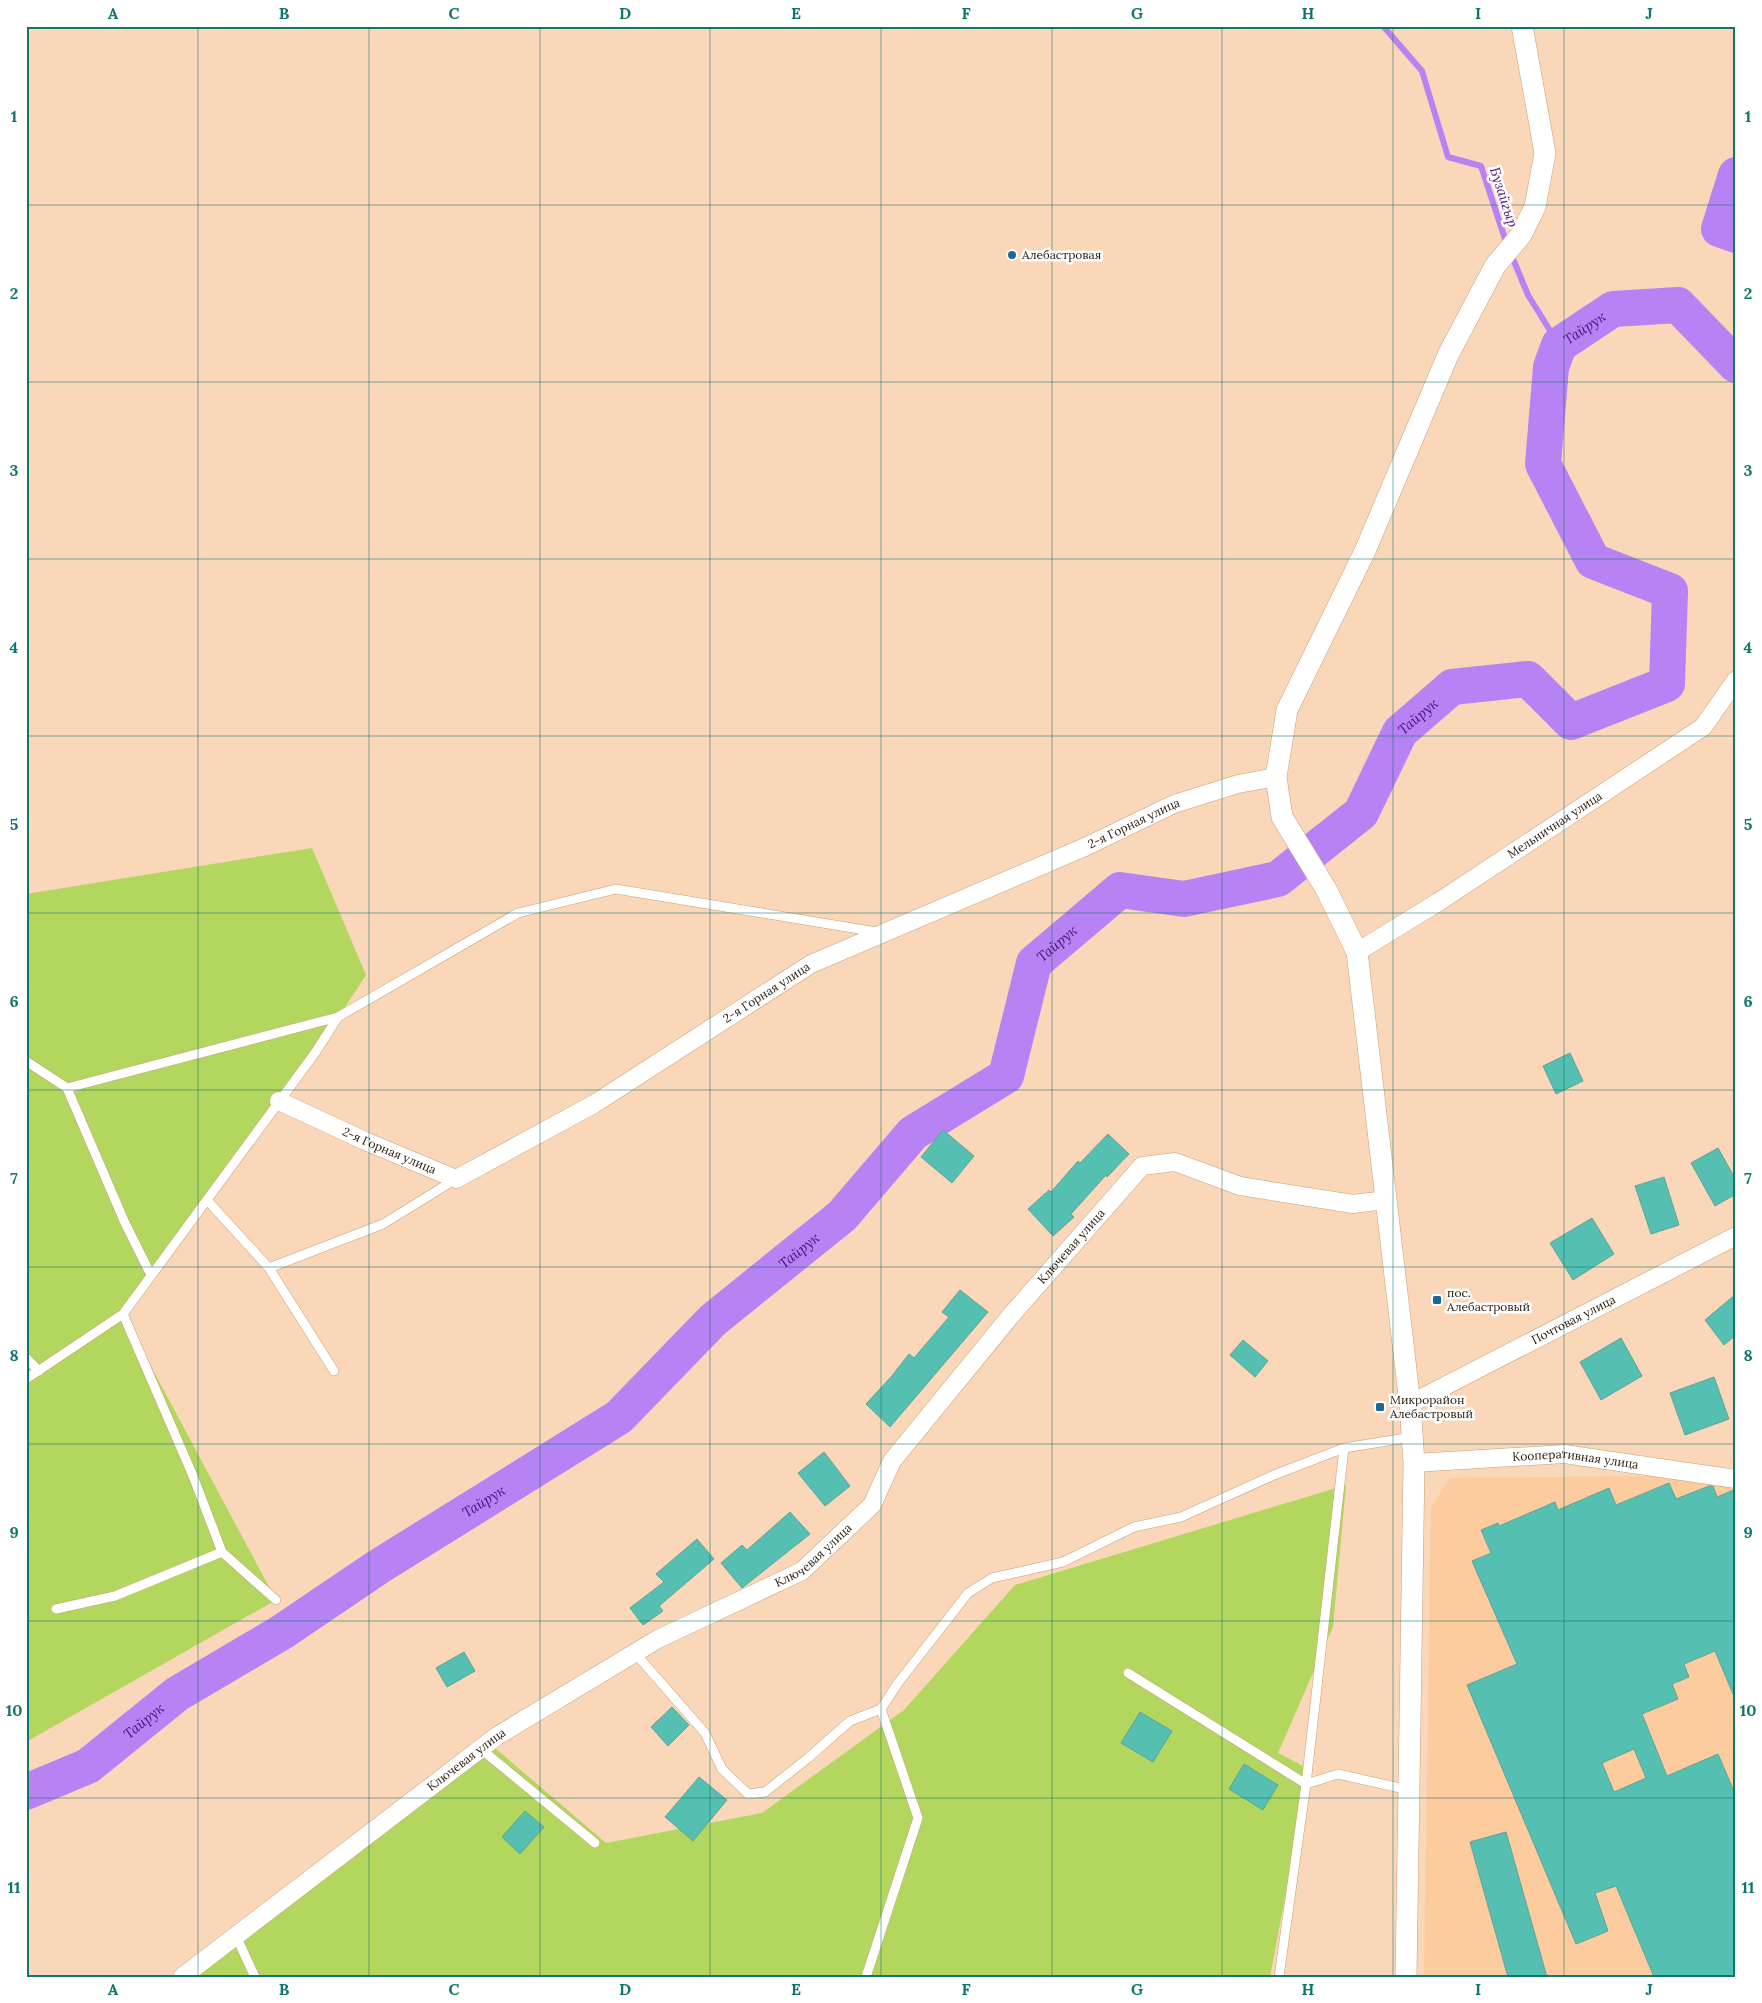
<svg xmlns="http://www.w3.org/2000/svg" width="1762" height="2003" viewBox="0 0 1762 2003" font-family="Lora,serif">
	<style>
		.built { fill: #fccb9e }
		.green { fill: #b2d65e }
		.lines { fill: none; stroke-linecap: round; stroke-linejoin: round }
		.stream { stroke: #b682f4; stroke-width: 6 }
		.river { stroke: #b682f4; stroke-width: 36 }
		.building { fill: #55bfb1; stroke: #5fa399; fill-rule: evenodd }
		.service-casing { stroke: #c89f79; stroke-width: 10 }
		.minor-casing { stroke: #c89f79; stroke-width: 19 }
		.tertiary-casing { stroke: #c89f79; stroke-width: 22 }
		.service { stroke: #fff; stroke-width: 9 }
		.minor { stroke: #fff; stroke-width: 18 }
		.tertiary { stroke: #fff; stroke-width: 21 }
		.grid { fill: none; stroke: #0f766e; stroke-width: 1; stroke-opacity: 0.55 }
		.poi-dot { fill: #1c679a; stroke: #fff; stroke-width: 2 }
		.labels { text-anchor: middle; stroke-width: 5; stroke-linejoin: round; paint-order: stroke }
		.poi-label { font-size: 12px; fill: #29190a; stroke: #fff; text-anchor: start }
		.street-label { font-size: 12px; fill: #29190a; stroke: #fff }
		.water-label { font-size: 14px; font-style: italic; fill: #4a1178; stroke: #fff }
		.neatline { fill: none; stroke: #0f766e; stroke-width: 2 }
		.grid-label { font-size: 16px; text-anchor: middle; font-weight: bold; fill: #0f766e }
	</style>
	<rect width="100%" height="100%" fill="#fad7b8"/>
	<!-- built -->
	<path class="built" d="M1678,1476L1736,1484V1977H1424L1431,1507L1450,1478Z"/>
	<!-- green -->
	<path class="green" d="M312,848L366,975L304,1070L123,1314L276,1600L26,1742V894Z
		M1346,1485L1333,1627L1278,1753L1309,1769L1270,1977H188L495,1748L606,1843L762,1813L904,1710L1015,1585Z"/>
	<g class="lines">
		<!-- stream -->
		<path class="stream" d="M1383,26L1422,71L1448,157L1481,166L1507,245
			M1511,254L1528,295L1559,345"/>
		<!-- river -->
		<g class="river">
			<path d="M1736,175L1719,229L1736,235"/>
			<path id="s1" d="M26,1792L88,1766L177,1694L282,1632L378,1567L619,1417L713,1320L842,1216L913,1133L1006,1076L1034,963L1120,890L1184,899L1278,879L1361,813L1400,732L1452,687L1528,679L1571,722L1667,684L1670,591L1593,561L1543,464L1551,367L1559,345L1613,309L1678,305L1736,365"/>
		</g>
	</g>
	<!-- building -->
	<path class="building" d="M1570,1053L1583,1081L1556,1094L1543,1066Z
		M943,1130L974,1156L952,1183L921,1157Z
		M1108,1134L1129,1154L1107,1177L1106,1175L1071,1214L1074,1217L1053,1236L1028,1209L1049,1190L1051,1192L1078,1161L1080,1163Z
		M1718,1148L1736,1180V1194L1715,1206L1691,1163Z
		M1664,1177L1679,1225L1651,1234L1635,1186Z
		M1592,1218L1614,1254L1573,1280L1550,1243Z
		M960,1290L988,1312L890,1427L866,1404L891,1377L909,1354L914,1358L949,1317L942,1312Z
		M1736,1294V1335L1724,1345L1705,1320Z
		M1621,1338L1642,1376L1601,1400L1580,1362Z
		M1243,1340L1268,1361L1255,1377L1230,1355Z
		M1714,1377L1729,1419L1685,1435L1670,1393Z
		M824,1452L850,1486L825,1506L798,1473Z
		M1669,1483L1676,1499L1709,1486H1713L1717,1497L1736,1489V1701L1715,1651L1684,1664L1689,1677L1672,1684L1678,1699L1642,1714L1667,1776L1718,1754L1736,1796V1977H1654L1616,1886L1595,1893L1608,1931L1576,1944L1467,1685L1517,1664L1472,1561L1491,1553L1481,1530L1498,1523L1499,1526L1555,1502L1558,1510L1609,1488L1616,1505ZM1634,1749L1646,1778L1614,1792L1602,1763Z
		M790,1512L810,1534L742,1588L721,1563L742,1545L747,1550Z
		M697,1539L714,1559L659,1606L663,1611L643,1625L630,1608L664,1582L656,1574Z
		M464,1652L475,1671L447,1687L436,1668Z
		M672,1707L689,1725L668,1746L651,1727Z
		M1140,1712L1172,1731L1153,1762L1121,1743Z
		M1244,1764L1278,1785L1263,1810L1229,1789Z
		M699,1777L727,1800L693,1841L665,1817Z
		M525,1811L544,1827L520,1854L502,1837Z
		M1506,1832L1547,1977H1508L1470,1842Z"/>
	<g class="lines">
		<!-- service casing -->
		<g class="service-casing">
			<path id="service" d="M26,1061L67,1088L125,1223L151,1275
				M67,1088L338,1017
				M207,1200L269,1268L334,1371
				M269,1268L383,1224L456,1179
				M123,1314L193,1476L222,1552L276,1600
				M26,1358L39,1371
				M26,1379L123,1314L315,1053L338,1017L518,913L616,889L877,932
				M56,1609L115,1596L222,1552
				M635,1653L705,1733L722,1769L748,1794L765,1792L808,1758L850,1721L881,1709
				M1128,1673L1306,1784L1344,1448
				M481,1749L595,1843
				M236,1936L255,1977
				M866,1977L918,1818L881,1709L898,1683L968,1593L992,1578L1063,1562L1134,1527L1181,1517L1274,1475L1344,1448L1412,1437
				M1279,1977L1306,1784L1338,1774L1409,1790"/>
		</g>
		<!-- minor casing -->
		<g class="minor-casing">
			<g id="minor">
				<path id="s2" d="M1357,952L1440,901L1703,727L1736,680"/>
				<path id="s3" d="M279,1101L365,1141L456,1179L594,1104L811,964L1085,847L1174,804L1238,784L1276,777"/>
				<path id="s4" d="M1410,1404L1736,1236"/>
				<path id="s5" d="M1414,1463L1564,1454L1736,1479"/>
				<path id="s6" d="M182,1977L497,1736L658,1639L802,1571L872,1505L892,1461L1013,1313L1142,1166L1175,1162L1240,1186L1353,1204L1386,1200"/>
			</g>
		</g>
		<!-- tertiary casing -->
		<g class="tertiary-casing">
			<path id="tertiary" d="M1406,1977L1414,1463L1410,1404L1357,952L1326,889L1282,817L1276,777L1287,710L1365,551L1448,355L1495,266L1521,235L1535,207L1545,153L1522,26"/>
		</g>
		<!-- service -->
		<use href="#service" class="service"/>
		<!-- minor -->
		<use href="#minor" class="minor"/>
		<!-- tertiary -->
		<use href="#tertiary" class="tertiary"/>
	</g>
	<!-- grid -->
	<path class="grid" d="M198,26V1977M369,26V1977M540,26V1977M710,26V1977M881,26V1977M1052,26V1977M1222,26V1977M1393,26V1977M1564,26V1977M26,205H1736M26,382H1736M26,559H1736M26,736H1736M26,913H1736M26,1090H1736M26,1267H1736M26,1444H1736M26,1621H1736M26,1798H1736"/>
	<!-- markers -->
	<g class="poi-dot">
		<circle cx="1012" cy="255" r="5"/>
		<rect x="1432" y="1295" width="10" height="10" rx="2.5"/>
		<rect x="1375" y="1402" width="10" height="10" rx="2.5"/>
	</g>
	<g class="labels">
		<!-- poi labels -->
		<g class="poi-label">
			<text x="1022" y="259">Алебастровая</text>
			<text x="1447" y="1297">пос.<tspan x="1447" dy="14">Алебастровый</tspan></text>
			<text x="1390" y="1404">Микрорайон<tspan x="1390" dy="14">Алебастровый</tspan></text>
		</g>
		<!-- street labels -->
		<g class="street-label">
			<text dy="4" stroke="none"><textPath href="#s3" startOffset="961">2-я Горная улица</textPath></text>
			<text dy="4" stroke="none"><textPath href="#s2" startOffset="235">Мельничная улица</textPath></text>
			<text dy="4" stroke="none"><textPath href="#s3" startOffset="556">2-я Горная улица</textPath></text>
			<text dy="4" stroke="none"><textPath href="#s3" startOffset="121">2-я Горная улица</textPath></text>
			<text dy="4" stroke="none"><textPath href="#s6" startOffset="1168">Ключевая улица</textPath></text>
			<text dy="4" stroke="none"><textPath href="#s4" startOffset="184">Почтовая улица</textPath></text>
			<text dy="4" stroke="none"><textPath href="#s5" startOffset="162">Кооперативная улица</textPath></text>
			<text dy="4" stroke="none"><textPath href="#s6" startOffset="762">Ключевая улица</textPath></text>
			<text dy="4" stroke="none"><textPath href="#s6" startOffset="358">Ключевая улица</textPath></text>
		</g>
		<!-- water labels -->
		<g class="water-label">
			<text transform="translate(1504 197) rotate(72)" y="5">Бузайгыр</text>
			<text dy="5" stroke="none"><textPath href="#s1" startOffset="2554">Тайрук</textPath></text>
			<text dy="5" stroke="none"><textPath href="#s1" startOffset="1832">Тайрук</textPath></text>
			<text dy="5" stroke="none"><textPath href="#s1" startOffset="1369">Тайрук</textPath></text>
			<text dy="5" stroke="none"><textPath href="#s1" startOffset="949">Тайрук</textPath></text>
			<text dy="5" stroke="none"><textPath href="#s1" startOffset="544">Тайрук</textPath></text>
			<text dy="5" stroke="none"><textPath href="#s1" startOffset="139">Тайрук</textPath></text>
		</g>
	</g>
	<!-- border -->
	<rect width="1762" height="2003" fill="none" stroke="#ffffff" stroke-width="55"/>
	<rect x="28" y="28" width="1706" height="1948" class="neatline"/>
	<g class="grid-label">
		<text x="113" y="19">A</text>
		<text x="284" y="19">B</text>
		<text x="454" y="19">C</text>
		<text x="625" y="19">D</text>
		<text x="796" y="19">E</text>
		<text x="966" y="19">F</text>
		<text x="1137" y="19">G</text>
		<text x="1308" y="19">H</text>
		<text x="1478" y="19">I</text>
		<text x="1649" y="19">J</text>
		<text x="14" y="122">1</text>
		<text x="1748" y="122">1</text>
		<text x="14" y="299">2</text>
		<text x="1748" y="299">2</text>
		<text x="14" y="476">3</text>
		<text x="1748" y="476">3</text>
		<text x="14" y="653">4</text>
		<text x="1748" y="653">4</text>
		<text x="14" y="830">5</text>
		<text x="1748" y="830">5</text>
		<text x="14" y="1007">6</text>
		<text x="1748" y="1007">6</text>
		<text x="14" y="1184">7</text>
		<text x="1748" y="1184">7</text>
		<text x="14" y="1361">8</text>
		<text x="1748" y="1361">8</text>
		<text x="14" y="1538">9</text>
		<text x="1748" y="1538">9</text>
		<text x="14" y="1716">10</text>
		<text x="1748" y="1716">10</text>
		<text x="14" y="1893">11</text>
		<text x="1748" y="1893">11</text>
		<text x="113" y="1995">A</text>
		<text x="284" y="1995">B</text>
		<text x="454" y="1995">C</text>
		<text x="625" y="1995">D</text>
		<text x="796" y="1995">E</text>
		<text x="966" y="1995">F</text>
		<text x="1137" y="1995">G</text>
		<text x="1308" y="1995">H</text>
		<text x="1478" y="1995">I</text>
		<text x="1649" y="1995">J</text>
	</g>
</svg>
